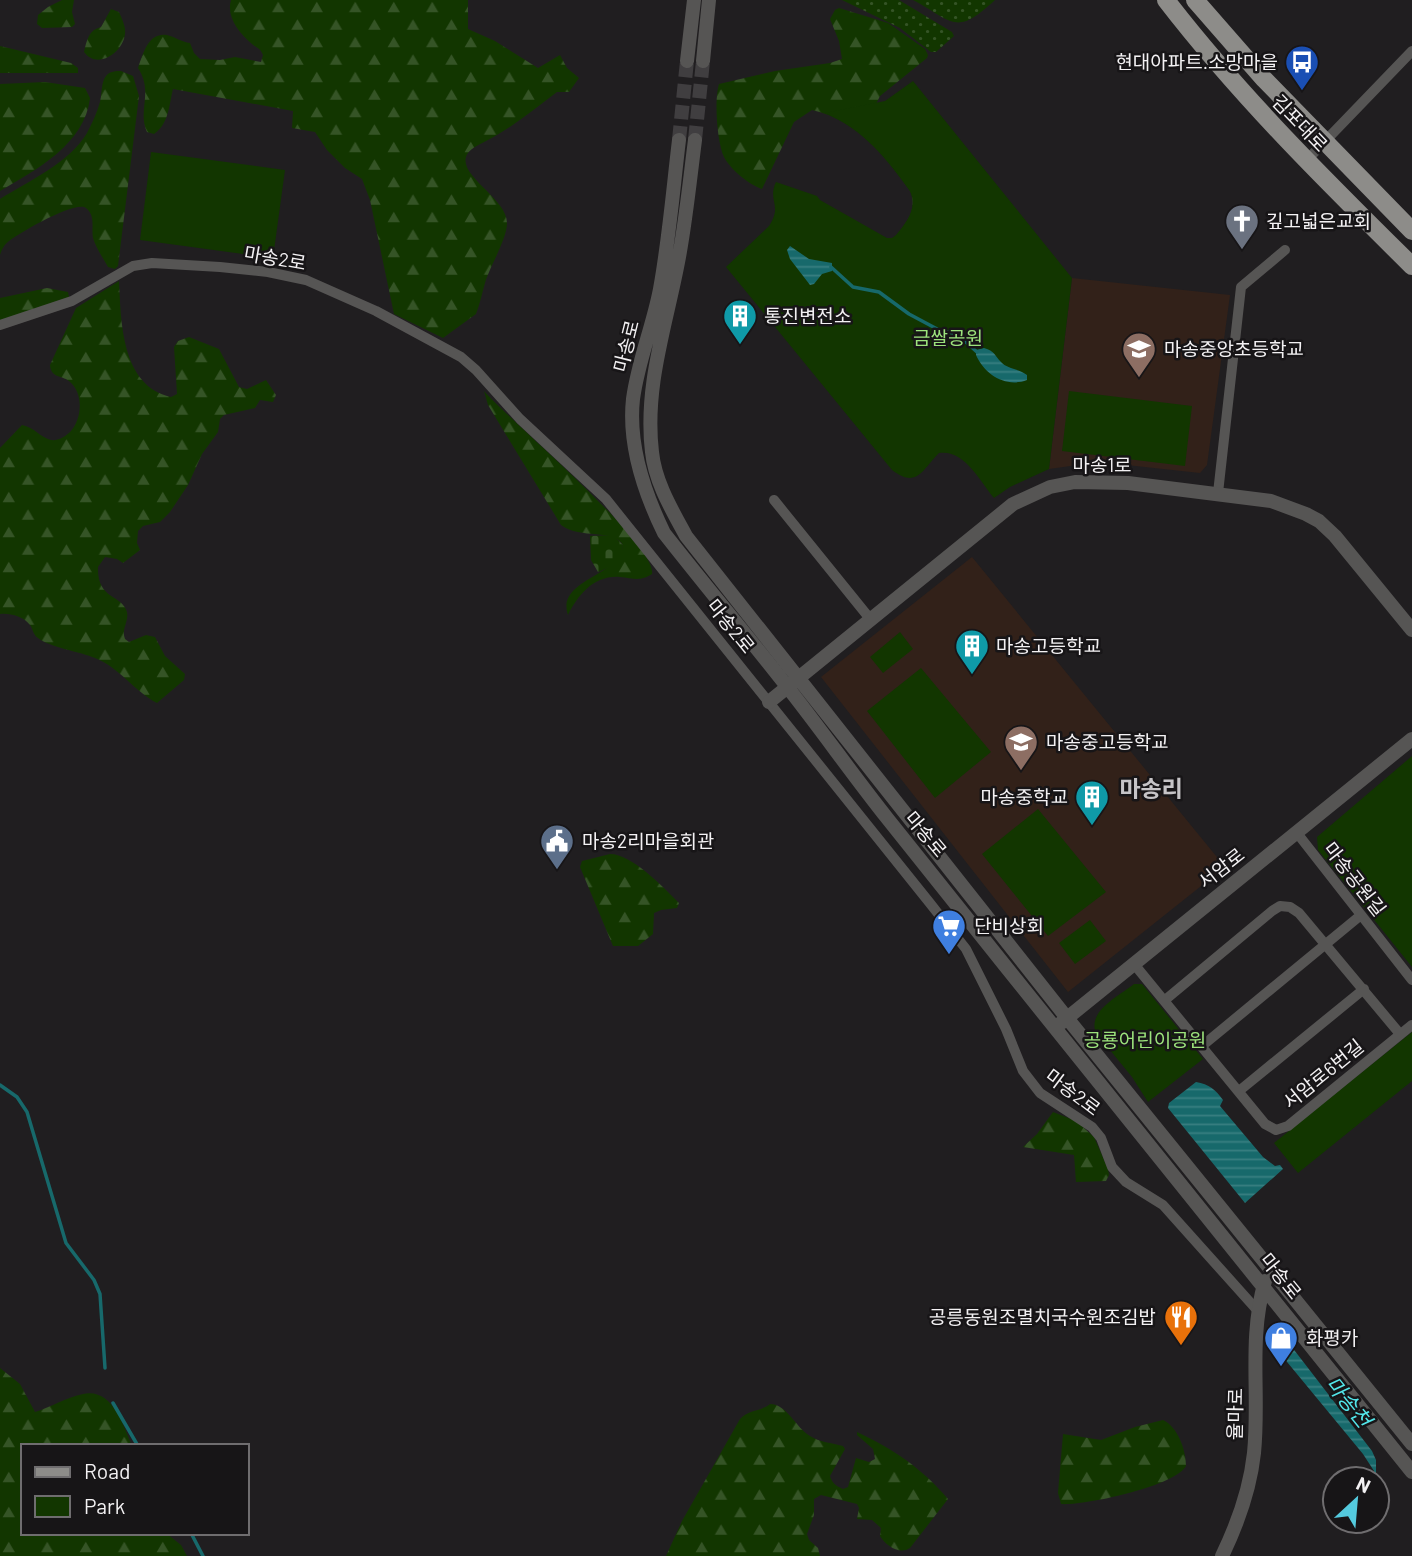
<svg xmlns="http://www.w3.org/2000/svg" width="1412" height="1556" viewBox="0 0 1412 1556" font-family="Barlow,'Noto Sans KR',sans-serif">
	<style>
		.education { fill: #322119 }
		.grass { fill: url(#grass-dots) }
		.forest { fill: url(#forest-firs) }
		.cemetery { fill: url(#cemetery-stones) }
		.park { fill: #123600 }
		.water { fill: url(#water-rules) }
		.lines { fill: none; stroke-linecap: round; stroke-linejoin: round }
		.stream { stroke: #17696b; stroke-width: 3.5 }
		.tertiary-tunnel { stroke: #403e40; stroke-width: 14; stroke-dasharray: 14 7; stroke-linecap: butt }
		.minor { stroke: #565554; stroke-width: 10 }
		.tertiary { stroke: #565554; stroke-width: 14 }
		.primary { stroke: #8d8c89; stroke-width: 18 }
		.labels { text-anchor: middle; stroke-width: 5; stroke-linejoin: round; paint-order: stroke }
		.poi-label { font-size: 19px; fill: #f3f1f3; stroke: #171517; text-anchor: start }
		.street-label { font-size: 19px; fill: #f3f1f3; stroke: #171517 }
		.park-label { font-size: 19px; fill: #9ce37c; stroke: #171517 }
		.water-label { font-size: 21px; font-style: italic; fill: #53e6ea; stroke: #171517 }
		.quarter-label { font-size: 23px; font-weight: bold; fill: #c6c4c7; stroke: #171517 }
	</style>
	<defs>
		<pattern id="grass-dots" width="8" height="8" patternUnits="userSpaceOnUse" patternTransform="scale(1.75)"><rect width="8" height="8" fill="#123600"/><path d="M2 2h.1M6 6h.1" fill="none" stroke="#355426" stroke-width="1.8" stroke-linecap="round"/></pattern>
		<pattern id="forest-firs" width="22" height="20" patternUnits="userSpaceOnUse" patternTransform="scale(1.75)"><rect width="22" height="20" fill="#123600"/><path d="M5 1l3.5 6h-7zM16 11l3.5 6h-7z" fill="#355426"/></pattern>
		<pattern id="cemetery-stones" width="16" height="16" patternUnits="userSpaceOnUse" patternTransform="scale(1.75)"><rect width="16" height="16" fill="#123600"/><path d="M2 7V4a2 2 0 0 1 4 0v3zM10 15v-3a2 2 0 0 1 4 0v3z" fill="#355426"/></pattern>
		<pattern id="water-rules" width="6" height="5" patternUnits="userSpaceOnUse" patternTransform="scale(1.75)"><rect width="6" height="5" fill="#17696b"/><path d="M0 2.5h6" fill="none" stroke="#397f81"/></pattern>
	</defs>
	<rect width="100%" height="100%" fill="#201e20"/>
	<!-- education -->
	<path class="education" d="M1072,278L1230,295L1207,465L1200,473L1099,462L1049,469Z
		M972,557L1225,867L1068,992L821,677Z"/>
	<!-- grass -->
	<path class="grass" d="M842,0H899L952,32L954,36L936,52H931L900,28Z
		M913,0H995C956,36 955,23 913,0Z"/>
	<!-- forest -->
	<path class="forest" d="M62,0H74L72,12L75,24L72,27L42,28L37,24L38,15L48,7Z
		M231,0H468V29L495,41L538,68L560,55L567,68L579,78L569,92H557C534,109 512,128 486,141C479,145 468,149 466,157C460,177 507,199 507,223C507,239 490,266 485,283C482,293 480,304 476,314L443,338L394,314L370,200L362,179L345,168L327,150L315,132L292,128L293,111L173,89C169,105 169,124 154,134L147,132C137,110 154,93 138,68C143,54 148,32 167,35C176,37 181,42 190,43L194,53L200,59L220,60L235,57L261,62L263,55C260,48 258,49 252,44C239,33 226,17 231,0Z
		M839,8L888,23L925,49L928,55L927,58L880,96L874,108L1011,237L897,235C907,221 918,208 910,191C884,154 858,121 812,110L794,122L762,189C748,184 731,170 724,157C717,142 714,100 719,84L775,71L830,63L842,59L839,41L830,19L835,10Z
		M111,9L119,12C122,19 126,27 125,34C123,53 97,70 84,52C87,39 89,30 101,27Z
		M0,46L71,63L78,68V73H0Z
		M121,71L133,76L139,96L118,266L115,269L108,267C103,258 96,248 93,238C91,228 96,216 86,208C76,200 19,233 9,241C4,245 2,249 0,255V199C29,181 69,163 87,133C92,123 97,113 100,102C102,94 101,82 106,76C110,71 116,71 121,71Z
		M45,82L85,88L90,98C85,144 36,170 0,191V84Z
		M119,281C121,321 121,386 171,397L177,394L174,347L178,341L189,337L219,349L239,387L247,389L266,380L276,395L273,402L260,400L255,408L224,415L220,419L218,432L202,454L188,485L170,512L160,522L143,526L138,531L137,543L140,550L123,563L117,559L105,557L98,567C97,600 122,594 127,612C129,622 121,629 125,639L129,642L146,635L155,637L165,656L185,674L184,680L157,703C134,691 120,668 95,658C81,652 49,647 38,638C33,635 33,629 30,625C23,616 10,613 0,614V448L22,425C34,427 41,438 51,440C59,441 66,436 71,431C82,418 84,393 69,381C61,375 51,378 50,365L76,308Z
		M47,288L68,292L69,297L0,321V298Z
		M484,391C509,420 658,545 652,574C640,582 633,578 620,577C594,575 578,595 568,615C556,579 620,577 623,545C614,528 581,540 561,525L488,405Z
		M610,854C632,854 663,887 679,903L677,908L661,910L654,913L653,934L638,946H613L580,867L582,861Z
		M1053,1112L1076,1121L1094,1137L1108,1169L1109,1175L1106,1181L1076,1182L1074,1155L1023,1147L1037,1134Z
		M0,1368L20,1384L35,1412C51,1407 67,1397 83,1394C112,1388 123,1424 132,1446H23V1533H166L181,1545L187,1556H0Z
		M770,1404C787,1404 796,1428 810,1436C819,1442 832,1443 843,1446L845,1449L830,1476C832,1483 836,1486 843,1489L848,1487L856,1458L869,1462L875,1459L873,1449L857,1435V1432C893,1449 922,1468 948,1499L910,1548C900,1555 886,1546 880,1536L881,1528L872,1520L857,1519L859,1508L857,1504L821,1495L814,1499V1515L807,1534L809,1540L818,1548L820,1556H666L682,1521L740,1419C749,1409 760,1412 770,1404Z
		M1163,1420C1178,1427 1186,1450 1186,1466C1176,1486 1083,1506 1061,1504L1058,1493L1063,1434L1101,1440L1135,1427Z"/>
	<!-- cemetery -->
	<path class="cemetery" d="M613,535L623,545C622,561 611,567 598,572L591,560L590,536Z"/>
	<!-- park -->
	<path class="park" d="M913,81L1072,278L1049,469L1010,487L994,498C980,481 964,449 939,453C922,470 917,489 892,470L726,267L769,226C783,205 767,201 776,182L817,196L820,200L887,238H892L896,235C907,222 918,208 910,191C886,158 864,130 825,113L885,101Z
		M151,152L285,170L273,258L140,240Z
		M1069,391L1192,406L1185,466L1062,451Z
		M900,632L913,649L883,673L870,657Z
		M921,668L991,752L935,798L867,711Z
		M1412,756V967L1318,850L1317,837Z
		M1038,809L1106,892L1048,936L982,854Z
		M1090,920L1106,941L1075,964L1059,943Z
		M1134,984H1142L1203,1059L1148,1102L1132,1077L1096,1033C1087,1011 1119,996 1134,984Z
		M1412,1032V1081L1298,1173L1274,1143Z"/>
	<!-- water -->
	<path class="water" d="M790,246L809,259L832,263V271L822,274L814,284L810,285L790,259L787,250Z
		M984,348C995,351 994,355 1001,362C1007,369 1020,369 1027,375V380C1006,388 985,375 976,355V350Z
		M1196,1082C1209,1084 1216,1090 1223,1100L1220,1106L1263,1157L1275,1166L1280,1165L1283,1169L1245,1203L1168,1108L1169,1103Z
		M1288,1342L1372,1451L1376,1460V1479H1374V1471L1363,1454L1278,1351Z"/>
	<g class="lines">
		<!-- stream -->
		<path class="stream" d="M831,267L853,287L879,292L909,314L939,330L957,334L977,352
			M0,1085L17,1097L27,1112L66,1243L94,1280L100,1294L105,1368
			M113,1403L138,1446
			M191,1533L203,1556"/>
		<!-- tertiary-tunnel -->
		<path class="tertiary-tunnel" d="M679,140L687,61
			M695,140L703,61"/>
		<!-- minor -->
		<path class="minor" d="M1306,161L1412,51
			M0,325L72,301L133,266L152,263L220,267L268,272L306,280L376,311L461,357L476,370L520,419L606,499L929,902L966,949L1006,1029L1023,1071L1040,1093L1092,1127L1101,1138L1112,1167L1126,1182L1163,1205L1257,1310
			M1218,493L1241,287L1285,250
			M774,500L871,620
			M1297,833L1412,980
			M1134,964L1265,1124L1276,1130L1288,1126L1412,1025
			M1165,1000L1272,911L1280,906L1290,907L1299,913L1400,1034
			M1202,1046L1361,915
			M1239,1091L1364,989"/>
		<!-- tertiary -->
		<path class="tertiary" d="M687,61L694,0
			M703,61L709,0
			M679,140C673,190 669,240 660,289C653,326 638,361 633,399C628,445 644,492 664,533C704,584 745,633 785,684C820,728 852,774 887,818C1061,1037 1238,1254 1412,1472
			M695,140C690,179 686,219 679,257C667,323 644,385 652,452C655,482 672,510 686,536L1067,1018L1412,1444
			M769,702L1013,504L1050,487L1075,482L1128,483L1271,501L1306,514L1319,521L1335,536L1412,630
			M1061,1023L1412,739
			M1222,1556C1238,1523 1250,1490 1254,1453C1260,1393 1248,1340 1265,1281"/>
		<!-- primary -->
		<path class="primary" d="M1166,0C1240,96 1326,181 1412,266
			M1195,0L1264,79L1412,231"/>
	</g>
	<!-- icons -->
	<defs>
		<g id="bus-pin" transform="scale(1.75)"><path d="M0 17L-7.5 6A9.5 9.5 0 1 1 7.5 6Z" fill="#1a4fb4" stroke="#171517"/><path d="M-5-6H5V4H4V6H2V4H-2V6H-4V4H-5ZM-3.5-4V0h7V-4ZM-3.5 1.2v1.5H-2V1.2ZM2 1.2v1.5H3.5V1.2Z" fill="#fff"/></g>
		<g id="church-pin" transform="scale(1.75)"><path d="M0 17L-7.5 6A9.5 9.5 0 1 1 7.5 6Z" fill="#6b7280" stroke="#171517"/><path d="M-1.2-6h2.4v3.5h3.3v2.4h-3.3V6h-2.4V-.1h-3.3v-2.4h3.3Z" fill="#fff"/></g>
		<g id="building-pin" transform="scale(1.75)"><path d="M0 17L-7.5 6A9.5 9.5 0 1 1 7.5 6Z" fill="#0f9aa8" stroke="#171517"/><path d="M-4-6H4V6H1V3H-1V6H-4ZM-2.5-4.3h1.7v1.8h-1.7ZM.8-4.3h1.7v1.8H.8ZM-2.5-1h1.7V.8h-1.7ZM.8-1h1.7V.8H.8Z" fill="#fff"/></g>
		<g id="school-pin" transform="scale(1.75)"><path d="M0 17L-7.5 6A9.5 9.5 0 1 1 7.5 6Z" fill="#8d6e63" stroke="#171517"/><path d="M0-5L7-2L0 1L-7-2ZM-4 1L0 2.5L4 1V4Q0 6-4 4Z" fill="#fff"/></g>
		<g id="civic-pin" transform="scale(1.75)"><path d="M0 17L-7.5 6A9.5 9.5 0 1 1 7.5 6Z" fill="#5c6f8a" stroke="#171517"/><path d="M-.6-6.5H3V-4.5H.6V-3L4-1V1h2V6H-6V1h2V-1L-.6-3ZM-1.2 2.5V6h2.4V2.5Z" fill="#fff"/></g>
		<g id="supermarket-pin" transform="scale(1.75)"><path d="M0 17L-7.5 6A9.5 9.5 0 1 1 7.5 6Z" fill="#3f7fe0" stroke="#171517"/><path d="M-6-5.5h2.5l.6 2H6L4.5 2H-2.5L-4.4-4H-6ZM-1.5 3.2a1.3 1.3 0 1 0 .1 0ZM3 3.2a1.3 1.3 0 1 0 .1 0Z" fill="#fff"/></g>
		<g id="restaurant-pin" transform="scale(1.75)"><path d="M0 17L-7.5 6A9.5 9.5 0 1 1 7.5 6Z" fill="#e8710a" stroke="#171517"/><path d="M-5-6h1v4h1v-4h1v4h1v-4h1v5L-1.5 .5V6h-2V.5L-5-1ZM5-6V6H3V1.5H1.5Q1.5-4 5-6Z" fill="#fff"/></g>
		<g id="shop-pin" transform="scale(1.75)"><path d="M0 17L-7.5 6A9.5 9.5 0 1 1 7.5 6Z" fill="#3f7fe0" stroke="#171517"/><path d="M-5-2.5h2.3a2.7 3.5 0 0 1 5.4 0H5L5.5 6h-11ZM-1.5-2.5h3a1.5 2.3 0 0 0-3 0Z" fill="#fff"/></g>
	</defs>
	<g fill-rule="evenodd">
		<use href="#bus-pin" x="1302" y="62"/>
		<use href="#church-pin" x="1242" y="221"/>
		<use href="#building-pin" x="740" y="316"/>
		<use href="#school-pin" x="1139" y="349"/>
		<use href="#building-pin" x="972" y="646"/>
		<use href="#school-pin" x="1021" y="742"/>
		<use href="#building-pin" x="1092" y="797"/>
		<use href="#civic-pin" x="557" y="841"/>
		<use href="#supermarket-pin" x="949" y="926"/>
		<use href="#restaurant-pin" x="1181" y="1317"/>
		<use href="#shop-pin" x="1281" y="1338"/>
	</g>
	<g class="labels">
		<!-- poi labels -->
		<g class="poi-label">
			<text x="1278" y="69" text-anchor="end">현대아파트.소망마을</text>
			<text x="1266" y="228">깊고넓은교회</text>
			<text x="764" y="323">통진변전소</text>
			<text x="1164" y="356">마송중앙초등학교</text>
			<text x="996" y="653">마송고등학교</text>
			<text x="1046" y="749">마송중고등학교</text>
			<text x="1068" y="804" text-anchor="end">마송중학교</text>
			<text x="582" y="848">마송2리마을회관</text>
			<text x="974" y="933">단비상회</text>
			<text x="1156" y="1324" text-anchor="end">공릉동원조멸치국수원조김밥</text>
			<text x="1306" y="1345">화평카</text>
		</g>
		<!-- street labels -->
		<g class="street-label">
			<text transform="translate(1300 123) rotate(46)" y="7">김포대로</text>
			<text transform="translate(275 258) rotate(10)" y="7">마송2로</text>
			<text transform="translate(626 346) rotate(-76)" y="7">마송로</text>
			<text x="1102" y="472">마송1로</text>
			<text transform="translate(731 626) rotate(51)" y="7">마송2로</text>
			<text transform="translate(926 834) rotate(50)" y="7">마송로</text>
			<text transform="translate(1221 868) rotate(-38)" y="7">서암로</text>
			<text transform="translate(1355 879) rotate(52)" y="7">마송공원길</text>
			<text transform="translate(1323 1074) rotate(-39)" y="7">서암로6번길</text>
			<text transform="translate(1073 1092) rotate(37)" y="7">마송2로</text>
			<text transform="translate(1281 1276) rotate(51)" y="7">마송로</text>
			<text transform="translate(1235 1414) rotate(-89)" y="7">율마로</text>
		</g>
		<!-- park labels -->
		<g class="park-label">
			<text x="948" y="345">금쌀공원</text>
			<text x="1145" y="1047">공룡어린이공원</text>
		</g>
		<!-- water labels -->
		<g class="water-label">
			<text transform="translate(1348 1402) rotate(51)" y="7">마송천</text>
		</g>
		<!-- quarter labels -->
		<g class="quarter-label">
			<text x="1151" y="797">마송리</text>
		</g>
	</g>
	<!-- legend -->
	<rect x="21" y="1444" width="228" height="91" fill="#171517" stroke="#6f6d6f" stroke-width="2"/>
	<rect x="35" y="1467" width="35" height="10" fill="#8d8c89" stroke="#6f6d6f" stroke-width="2"/>
	<text x="84" y="1479" font-size="21" fill="#f3f1f3">Road</text>
	<rect x="35" y="1496" width="35" height="21" fill="#123600" stroke="#6f6d6f" stroke-width="2"/>
	<text x="84" y="1514" font-size="21" fill="#f3f1f3">Park</text>
	<!-- north arrow -->
	<g transform="translate(1356 1500) rotate(26)"><circle r="33" fill="#171517" stroke="#6f6d6f" stroke-width="2"/>
	<path d="M0-5L12 26L0 18L-12 26Z" fill="#54cade"/>
	<text y="-10" font-size="19" font-weight="bold" text-anchor="middle" fill="#f3f1f3">N</text>
	</g>
</svg>
